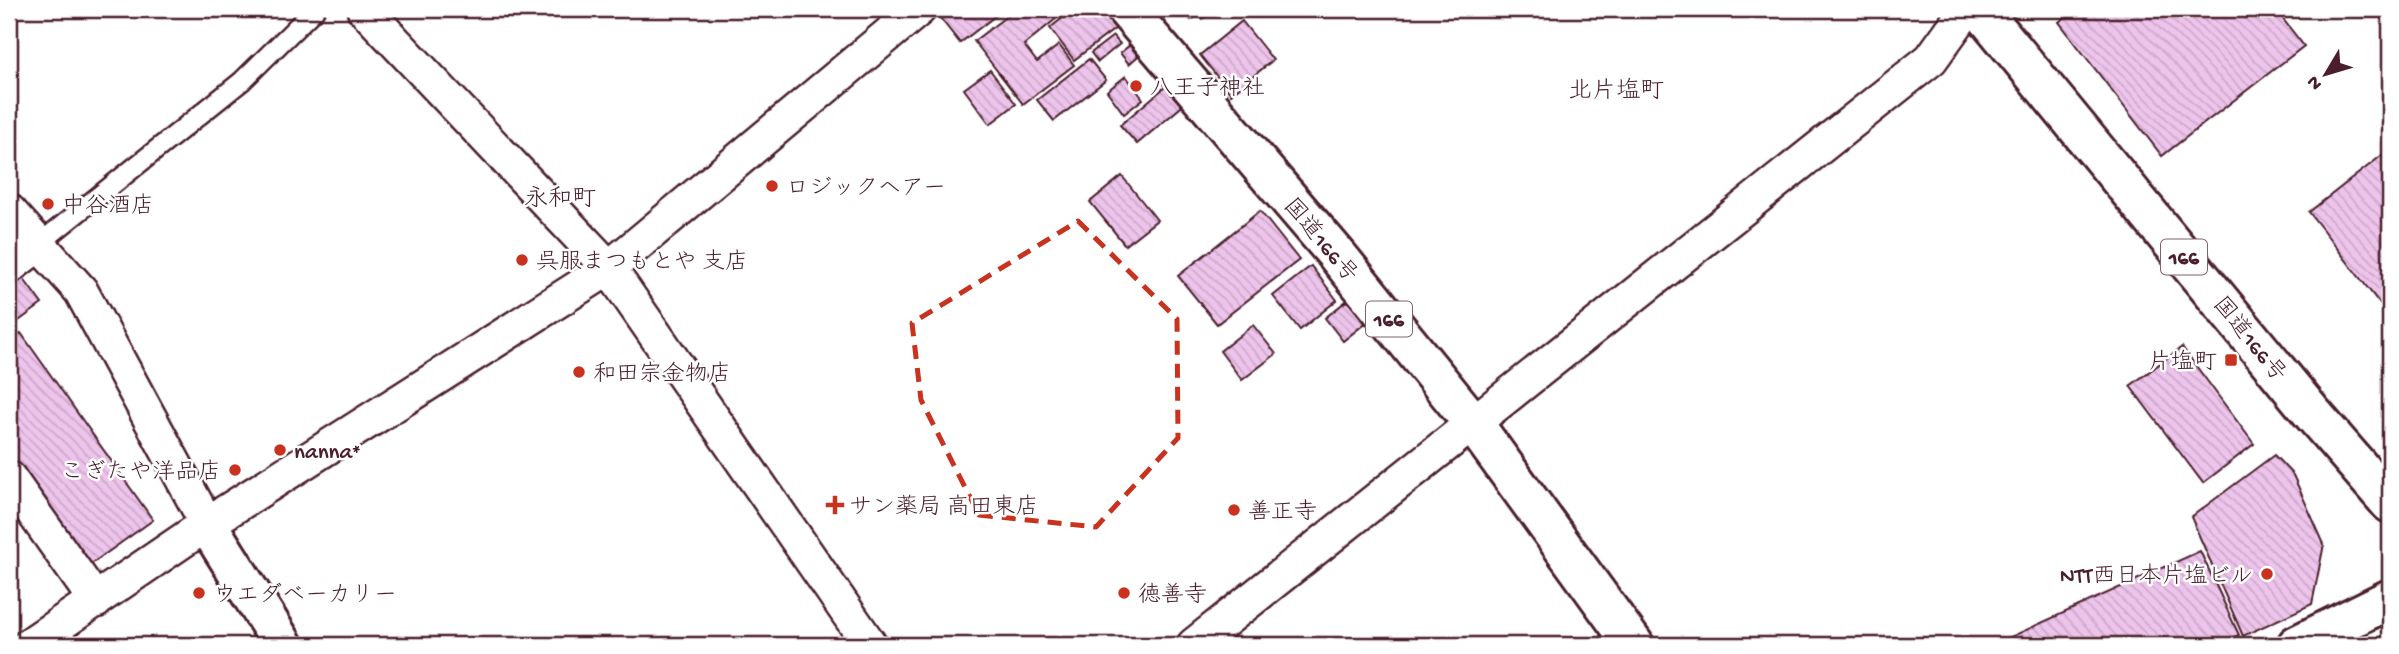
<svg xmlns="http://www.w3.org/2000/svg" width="2399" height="654" viewBox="0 0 2399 654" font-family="'Gochi Hand','Klee One',sans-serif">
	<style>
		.building { fill: url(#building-back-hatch); stroke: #4a1f2b; stroke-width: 2 }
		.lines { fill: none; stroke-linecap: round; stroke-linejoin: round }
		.lane-casing { stroke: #4a1f2b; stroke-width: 23 }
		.street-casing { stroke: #4a1f2b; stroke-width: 38 }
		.secondary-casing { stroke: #4a1f2b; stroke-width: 44 }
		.primary-casing { stroke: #4a1f2b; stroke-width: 44 }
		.highway-casing { stroke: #4a1f2b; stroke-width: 44 }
		.lane { stroke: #fff; stroke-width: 18 }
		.street { stroke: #fff; stroke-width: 33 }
		.secondary { stroke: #fff; stroke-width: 38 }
		.primary { stroke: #fff; stroke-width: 38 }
		.highway { stroke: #fff; stroke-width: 38 }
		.marked { fill: none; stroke: #c8321e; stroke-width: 5; stroke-dasharray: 14 9; stroke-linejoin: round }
		.poi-dot { fill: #c8321e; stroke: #fff; stroke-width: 2.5 }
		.labels { text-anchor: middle; stroke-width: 5; stroke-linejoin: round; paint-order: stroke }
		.shield { fill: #fff; stroke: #80626b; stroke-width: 2 }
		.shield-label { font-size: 21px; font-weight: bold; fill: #4a1f2b }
		.poi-label { font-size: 23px; fill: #4a1f2b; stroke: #fff; text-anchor: start }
		.street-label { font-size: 23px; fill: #4a1f2b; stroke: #fff }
		.neighbourhood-label { font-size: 24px; fill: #4a1f2b; stroke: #fff }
	</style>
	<defs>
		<pattern id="building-back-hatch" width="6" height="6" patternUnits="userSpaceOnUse" patternTransform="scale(1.75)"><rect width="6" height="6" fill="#edc4eb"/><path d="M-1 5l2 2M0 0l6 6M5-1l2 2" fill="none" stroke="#cda8ca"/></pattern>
	</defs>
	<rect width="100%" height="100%" fill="#fff"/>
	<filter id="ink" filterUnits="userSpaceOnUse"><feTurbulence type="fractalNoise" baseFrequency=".0143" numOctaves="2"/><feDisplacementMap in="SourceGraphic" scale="14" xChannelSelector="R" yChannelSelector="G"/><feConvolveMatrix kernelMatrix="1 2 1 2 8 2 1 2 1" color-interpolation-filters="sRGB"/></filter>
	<g filter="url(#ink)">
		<!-- building -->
		<path class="building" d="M952,9H996L999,13L960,43L940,18Z
			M1016,9H1068L1024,45L1037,62L1059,45L1074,65L1023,104L974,41Z
			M1074,9H1101L1116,28L1074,60L1050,28Z
			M1182,9H1217L1202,19L1199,15L1191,20Z
			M2076,9H2275L2304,46L2162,156L2059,22Z
			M1242,21L1273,60L1231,94L1200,55Z
			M1113,36L1120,44L1098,62L1091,53Z
			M1130,45L1138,56L1129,64L1120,53Z
			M1089,59L1106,80L1054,121L1037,100Z
			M990,70L1016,104L990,124L964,89Z
			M1126,76L1143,99L1124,114L1107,91Z
			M1171,82L1187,102L1137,144L1120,125Z
			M2390,149V317L2309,212Z
			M1122,176L1157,220L1125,245L1090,202Z
			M1260,211L1299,260L1217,324L1178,276Z
			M1311,266L1337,300L1300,330L1273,296Z
			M23,278L42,304L9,328V288Z
			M1360,290L1378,313L1343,341L1325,318Z
			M1253,325L1276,354L1242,380L1220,351Z
			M21,333L153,520L84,569L9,463V341Z
			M2182,347L2254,444L2203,483L2130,386Z
			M2274,455L2293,475L2324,544L2312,604L2243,636L2191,517Z
			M2200,551L2239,635L2217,645H1993Z"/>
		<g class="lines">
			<!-- lane casing -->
			<g class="lane-casing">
				<path id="lane" d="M40,243L242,81L315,9"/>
			</g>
			<!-- street casing -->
			<g class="street-casing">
				<path id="street" d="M364,9L609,268L870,645
					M9,211L81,291L207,524
					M9,267L40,243
					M9,478L96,601
					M29,645L207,524L609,268L919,9
					M1194,645L1931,59L1967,9"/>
			</g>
			<!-- secondary casing -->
			<g class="secondary-casing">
				<path id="secondary" d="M207,524L283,645"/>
			</g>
			<!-- primary casing -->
			<g class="primary-casing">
				<path id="primary" d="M2297,645L2390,599"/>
			</g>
			<!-- highway casing -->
			<g class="highway-casing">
				<path id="highway" d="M1126,9L1337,255L1473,423L1634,645
					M1980,9L2312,413L2390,503"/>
			</g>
			<!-- lane -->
			<use href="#lane" class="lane"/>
			<!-- street -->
			<use href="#street" class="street"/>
			<!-- secondary -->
			<use href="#secondary" class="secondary"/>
			<!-- primary -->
			<use href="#primary" class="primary"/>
			<!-- highway -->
			<use href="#highway" class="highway"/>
		</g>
	</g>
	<!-- marked area -->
	<path class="marked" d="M1078,221L1177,319L1178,438L1096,527L979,515L921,400L912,323Z"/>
	<!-- markers -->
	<g class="poi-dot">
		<circle cx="1136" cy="86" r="7"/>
		<circle cx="772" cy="186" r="7"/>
		<circle cx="48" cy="204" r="7"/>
		<circle cx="522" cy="260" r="7"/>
		<rect x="2224" y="353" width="14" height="14" rx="3.5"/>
		<circle cx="579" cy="372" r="7"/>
		<circle cx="280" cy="450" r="7"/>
		<circle cx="235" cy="470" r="7"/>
		<path d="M831.5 494.5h7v7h7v7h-7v7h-7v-7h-7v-7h7z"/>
		<circle cx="1234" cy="510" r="7"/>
		<circle cx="2267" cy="574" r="7"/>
		<circle cx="199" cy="593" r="7"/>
		<circle cx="1124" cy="593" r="7"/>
	</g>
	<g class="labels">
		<!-- shield labels -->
		<g class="shield">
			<rect x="2161" y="239.5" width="46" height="35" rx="5"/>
			<rect x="1366" y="301.5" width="46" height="35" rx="5"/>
		</g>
		<g class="shield-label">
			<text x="2184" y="264">166</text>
			<text x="1389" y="326">166</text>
		</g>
		<!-- poi labels -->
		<g class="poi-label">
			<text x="1150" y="94">八王子神社</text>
			<text x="786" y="194">ロジックヘアー</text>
			<text x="62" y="212">中谷酒店</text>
			<text x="536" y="268">呉服まつもとや 支店</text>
			<text x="2217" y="368" text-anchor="end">片塩町</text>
			<text x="593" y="380">和田宗金物店</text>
			<text x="294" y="458">nanna*</text>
			<text x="221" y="478" text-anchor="end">こぎたや洋品店</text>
			<text x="849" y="513">サン薬局 高田東店</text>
			<text x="1248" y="518">善正寺</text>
			<text x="2253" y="582" text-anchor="end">NTT西日本片塩ビル</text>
			<text x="213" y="601">ウエダベーカリー</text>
			<text x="1138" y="601">徳善寺</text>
		</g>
		<!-- street labels -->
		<g class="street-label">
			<text transform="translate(1322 239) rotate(50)" y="8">国道166号</text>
			<text transform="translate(2251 338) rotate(51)" y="8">国道166号</text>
		</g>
		<!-- neighbourhood labels -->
		<g class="neighbourhood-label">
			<text x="1616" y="97">北片塩町</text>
			<text x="560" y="205">永和町</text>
		</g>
	</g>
	<!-- margin -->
	<rect width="2399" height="654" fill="none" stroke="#fff" stroke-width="35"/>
	<rect x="18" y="18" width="2364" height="619" fill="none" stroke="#4a1f2b" stroke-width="2.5" filter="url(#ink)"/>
	<!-- north arrow -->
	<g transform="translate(2326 74) rotate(232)" stroke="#ffffff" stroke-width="5" paint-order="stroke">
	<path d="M0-5L12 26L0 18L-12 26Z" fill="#4a1f2b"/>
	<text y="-10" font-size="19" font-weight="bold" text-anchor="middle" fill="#4a1f2b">N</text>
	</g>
</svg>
